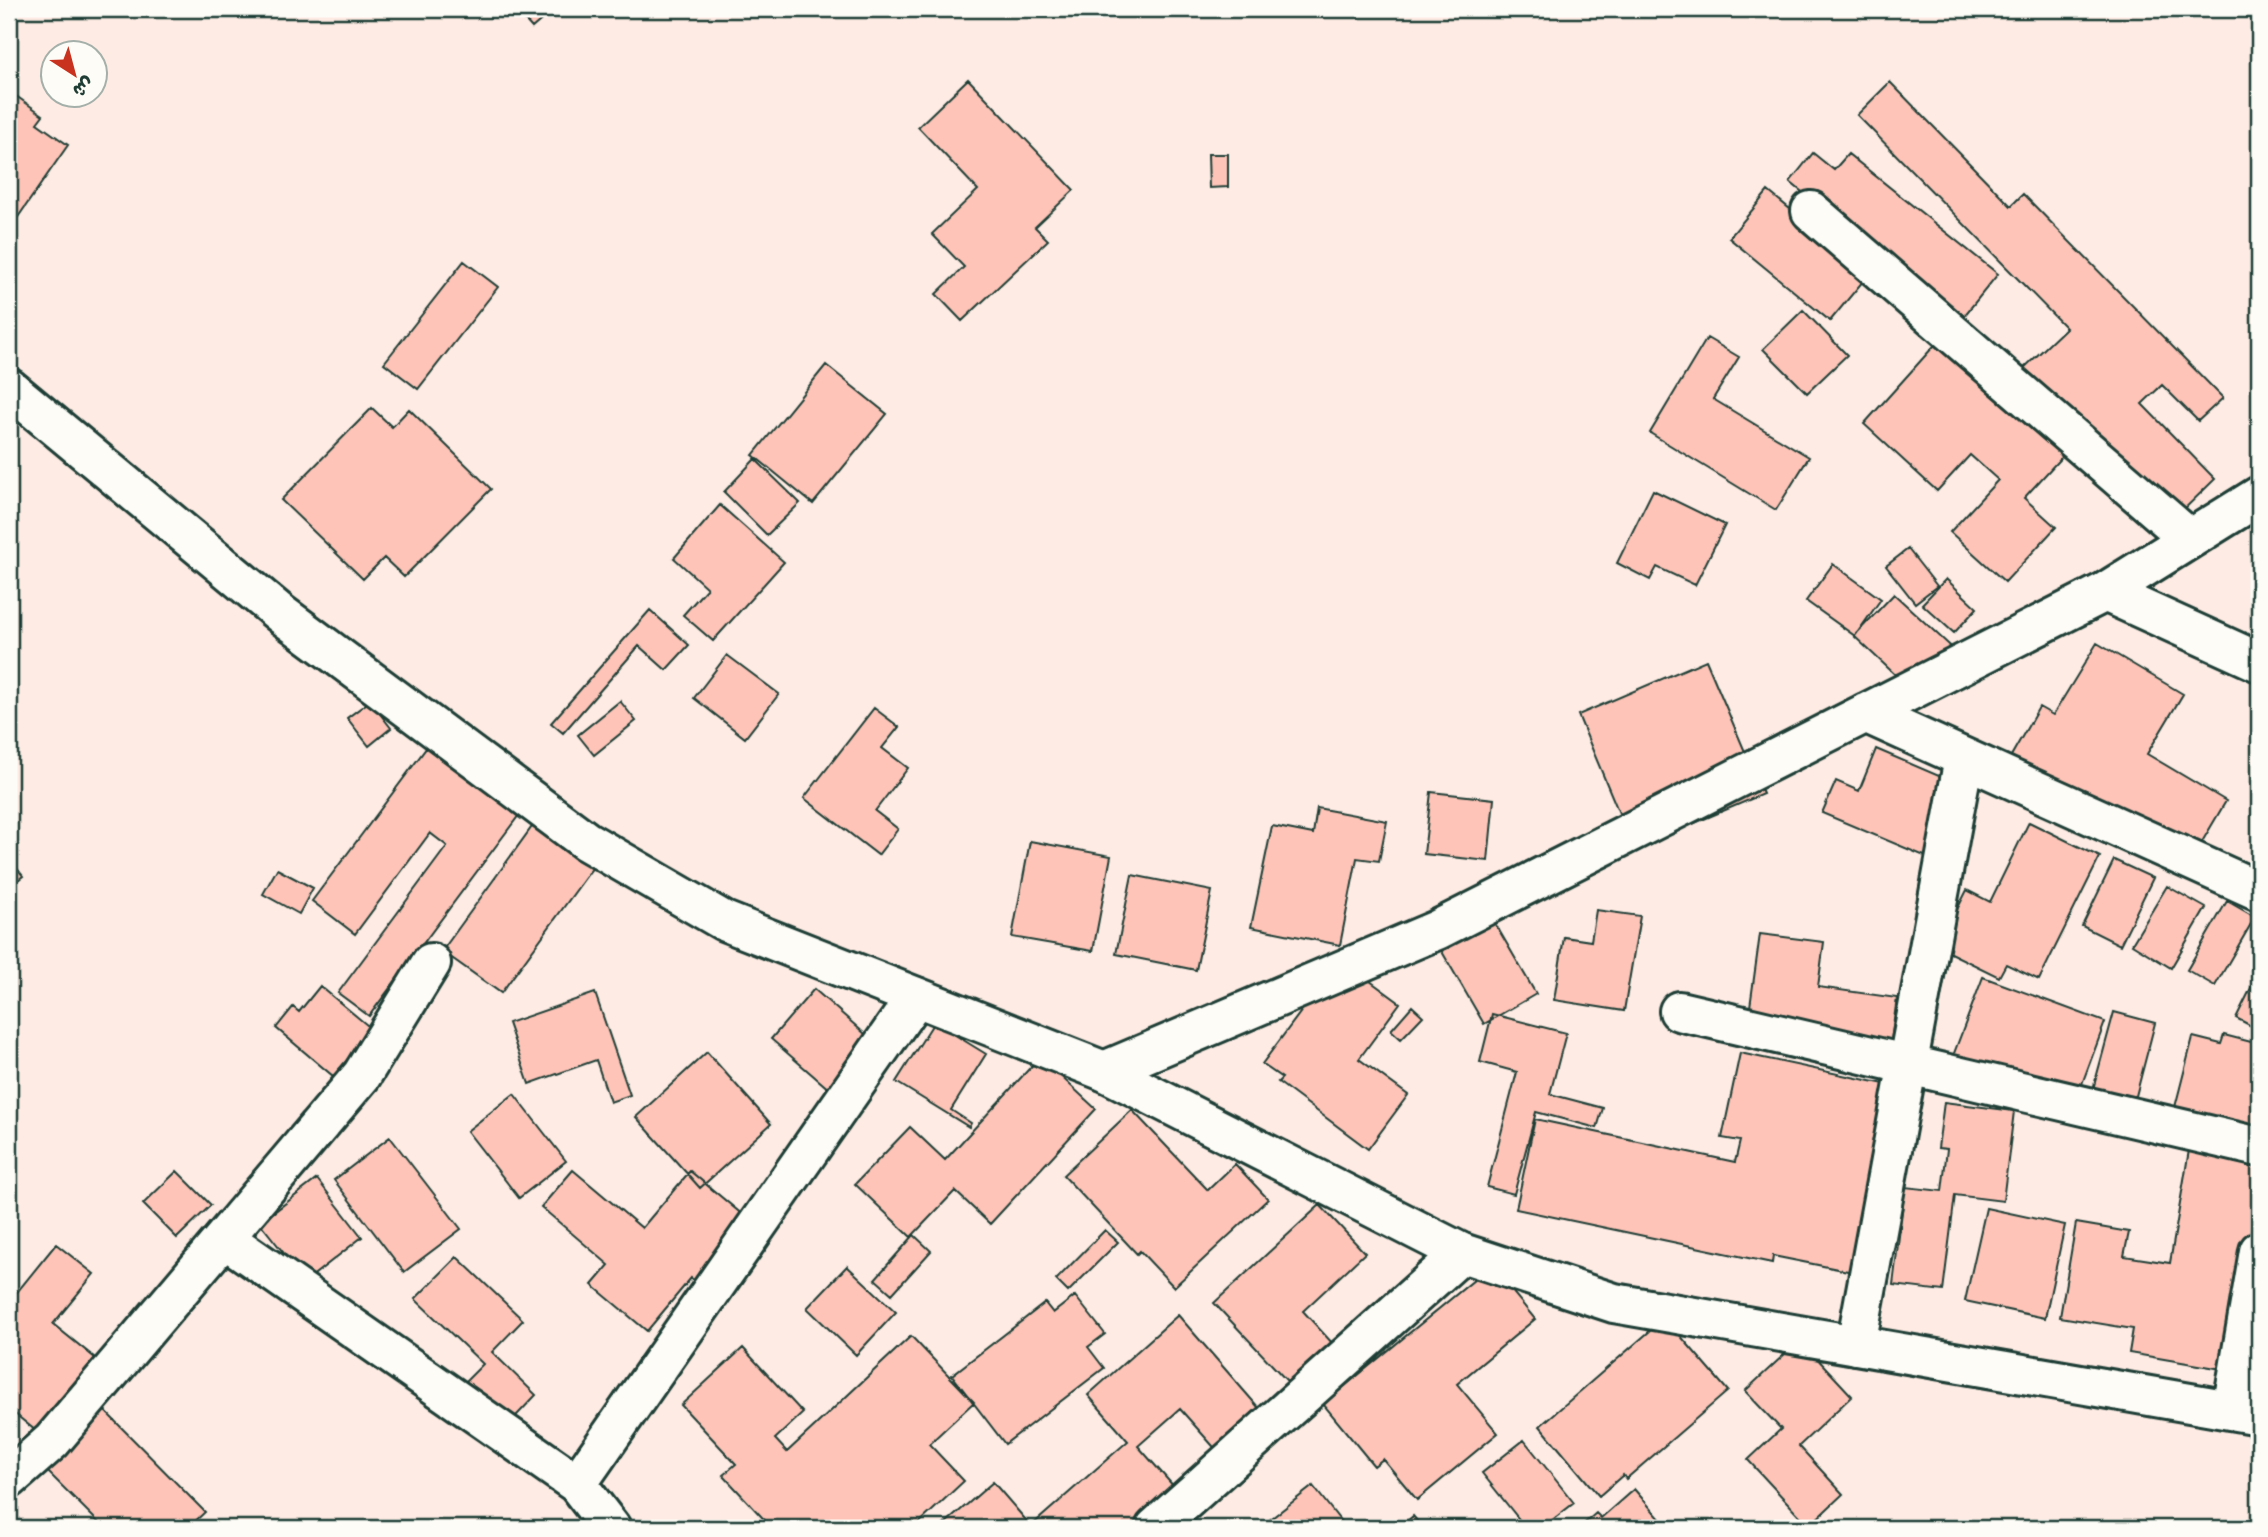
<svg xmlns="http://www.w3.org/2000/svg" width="2268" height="1537" viewBox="0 0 2268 1537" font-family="'Playpen Sans','Playpen Sans Arabic',sans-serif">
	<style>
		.building { fill: #ffc4b8; stroke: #1f3d34; stroke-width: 2 }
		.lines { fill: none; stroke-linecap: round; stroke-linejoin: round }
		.minor-casing { stroke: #1f3d34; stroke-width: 44 }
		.secondary-casing { stroke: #1f3d34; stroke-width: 44 }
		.minor { stroke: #fdfcf7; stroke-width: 38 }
		.secondary { stroke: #fdfcf7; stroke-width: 38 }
	</style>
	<rect width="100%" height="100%" fill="#feebe4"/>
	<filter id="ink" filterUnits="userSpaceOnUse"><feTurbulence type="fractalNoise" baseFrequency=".0143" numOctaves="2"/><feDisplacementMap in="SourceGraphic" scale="14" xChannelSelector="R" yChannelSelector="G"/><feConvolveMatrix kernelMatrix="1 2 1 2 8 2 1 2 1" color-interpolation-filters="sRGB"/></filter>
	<g filter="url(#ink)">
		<!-- building -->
		<path class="building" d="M515,9H554L532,28Z
			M968,79L1074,190L1035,227L1048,240L962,321L936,294L964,267L932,234L978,190L918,127Z
			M1890,82L2011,206L2023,194L2223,398L2198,421L2162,385L2142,404L2215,479L2173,520L2024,368L2066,328L1857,115Z
			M9,91L43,115L37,123L68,145L9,230Z
			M1813,153L1834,170L1848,154L1998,274L1960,321L1790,182Z
			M1208,154H1228V187L1209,188Z
			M1768,191L1869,274L1830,321L1729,238Z
			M464,261L498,287L418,389L384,363Z
			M1803,310L1847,355L1807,393L1763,349Z
			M1942,337L2067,451L2024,498L2056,527L2005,582L1950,532L1998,480L1970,455L1937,491L1864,424Z
			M1707,338L1739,357L1713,399L1809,457L1776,510L1650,433Z
			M826,365L887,414L813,504L753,455Z
			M372,408L392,427L409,409L491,489L404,577L384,558L363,579L281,500Z
			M755,459L800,503L767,535L724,492Z
			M1653,490L1725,525L1695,585L1657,567L1650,580L1617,563Z
			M720,505L784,562L713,641L683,615L707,588L674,558Z
			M1908,549L1937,586L1915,603L1886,566Z
			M1833,564L1881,599L1855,636L1806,601Z
			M1946,579L1977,608L1954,633L1922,604Z
			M1894,594L1960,655L1920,698L1854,636Z
			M650,610L689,645L666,670L639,646L563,733L551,723Z
			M2097,643L2183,694L2147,754L2226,801L2186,869L2007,763L2039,707L2053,715Z
			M727,655L779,694L745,738L694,698Z
			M1706,660L1763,794L1634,849L1578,715Z
			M370,701L391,728L369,746L347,718Z
			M620,701L636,721L594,755L578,735Z
			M874,708L899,727L882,748L908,768L875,811L898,829L878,855L804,798Z
			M427,747L519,815L369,1016L338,993L447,846L430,833L355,934L312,901Z
			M1876,749L1960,785L1929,858L1822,813L1836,781L1859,791Z
			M1431,792L1494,799L1488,861L1424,854Z
			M1317,808L1387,821L1379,861L1357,858L1340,945L1251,927L1272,826L1313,834Z
			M2029,822L2100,857L2039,980L2006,964L1999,977L1938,947L1967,890L1990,902Z
			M534,824L593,867L501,993L442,951Z
			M1030,841L1111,856L1093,951L1012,937Z
			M9,858L23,876L9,887Z
			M2114,860L2153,878L2120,945L2082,926Z
			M277,869L313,888L299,914L263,894Z
			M1132,875L1212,891L1196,970L1116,954Z
			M2167,886L2206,908L2171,968L2132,944Z
			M1482,901L1536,994L1484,1024L1430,931Z
			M2227,901L2255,917L2215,986L2187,970Z
			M1596,910L1640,916L1624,1011L1554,1000L1564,937L1591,941Z
			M1760,934L1824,942L1818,987L1897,998L1889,1055L1746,1036Z
			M1340,959L1400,1003L1359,1059L1408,1095L1368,1149L1278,1082L1282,1078L1262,1064Z
			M2259,972V1030L2236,1018Z
			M1983,977L2105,1022L2073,1108L1948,1069Z
			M320,986L373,1030L333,1076L276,1028L293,1007L299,1012Z
			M814,989L873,1041L830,1090L771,1039Z
			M595,993L630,1095L610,1102L596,1060L529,1084L508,1023Z
			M1412,1006L1423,1016L1401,1039L1391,1030Z
			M2114,1012L2155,1023L2131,1115L2089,1104Z
			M1492,1014L1566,1033L1550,1094L1603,1108L1597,1128L1536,1112L1514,1194L1487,1187L1517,1072L1480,1062Z
			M934,1022L986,1054L951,1110L971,1123L969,1127L896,1082Z
			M2224,1035L2259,1044V1138L2174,1111L2193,1037L2221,1044Z
			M707,1052L771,1124L700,1188L636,1117Z
			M1740,1053L1894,1086L1853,1272L1773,1256L1772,1263L1516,1209L1535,1119L1735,1162L1740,1141L1722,1138Z
			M1040,1057L1096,1109L990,1224L955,1191L911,1237L855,1184L910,1127L945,1160Z
			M514,1094L566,1161L519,1198L467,1131Z
			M1944,1102L2014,1111L2003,1201L1955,1195L1943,1291L1893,1285L1905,1187L1942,1191L1947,1149L1938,1148Z
			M1132,1110L1208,1190L1235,1164L1268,1199L1174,1287L1140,1251L1137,1254L1063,1175Z
			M390,1137L461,1229L404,1272L334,1180Z
			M2189,1150L2259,1161V1182L2228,1370L2129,1353L2133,1329L2060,1317L2076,1223L2129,1232L2124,1256L2170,1263Z
			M573,1170L642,1228L690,1171L750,1221L698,1284L691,1278L647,1331L592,1285L609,1265L541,1207Z
			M177,1171L211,1205L177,1238L143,1204Z
			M317,1179L362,1237L306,1281L260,1223Z
			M1320,1205L1365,1253L1303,1311L1344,1356L1301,1396L1214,1303Z
			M1986,1208L2065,1225L2045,1318L1965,1301Z
			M1105,1230L1118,1242L1068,1292L1056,1280Z
			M914,1235L931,1251L892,1294L875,1279Z
			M56,1244L94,1274L53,1324L95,1358L56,1406L61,1411L41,1435L9,1409V1302Z
			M457,1257L523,1320L492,1352L536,1395L499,1434L455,1392L483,1364L415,1299Z
			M847,1266L896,1312L856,1355L807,1308Z
			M1491,1266L1535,1319L1457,1384L1498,1433L1417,1500L1383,1459L1374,1466L1323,1404Z
			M1075,1296L1105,1334L1088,1347L1104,1368L1005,1444L952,1375L1045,1303L1053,1313Z
			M1178,1315L1265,1415L1220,1454L1180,1409L1138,1446L1183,1497L1147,1528H940L993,1482L1031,1526L1128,1441L1088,1395Z
			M1665,1318L1728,1391L1626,1479L1623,1475L1599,1496L1540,1426Z
			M911,1336L974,1402L929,1444L964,1481L916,1526L913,1522L906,1528H772L723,1475L736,1464L681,1405L743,1348L803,1413L775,1439L787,1452Z
			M1800,1340L1852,1396L1799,1446L1843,1494L1809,1526L1748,1460L1781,1429L1745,1391Z
			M104,1410L205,1512L188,1528H104L44,1468Z
			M1524,1440L1574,1503L1542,1528H1526L1482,1473Z
			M1313,1486L1346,1528H1265L1263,1525Z
			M1634,1489L1668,1528H1579L1596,1513L1601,1518Z
			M1413,1516L1423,1528H1399Z"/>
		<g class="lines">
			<!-- minor casing -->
			<g class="minor-casing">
				<path id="minor" d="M1811,211L2190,539
					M2105,592L2259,662
					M1865,713L2259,891
					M1679,1011L2259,1147
					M1104,1071L1437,930L2105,592L2259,496
					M224,1238L577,1484L611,1528
					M1856,1345L1964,758
					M2232,1410L2259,1251
					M9,1479L52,1441L362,1075L431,963
					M577,1484L916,997
					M1155,1528L1462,1253"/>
			</g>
			<!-- secondary casing -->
			<g class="secondary-casing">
				<path id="secondary" d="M9,388L281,614L586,841L724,921L1104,1071L1462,1253L1614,1303L2259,1415"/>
			</g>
			<!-- minor -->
			<use href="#minor" class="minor"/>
			<!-- secondary -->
			<use href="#secondary" class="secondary"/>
		</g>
	</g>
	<!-- margin -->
	<rect width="2268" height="1537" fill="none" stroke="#fdfcf7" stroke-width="35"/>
	<rect x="18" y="18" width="2233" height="1502" fill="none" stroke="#1f3d34" stroke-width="2.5" filter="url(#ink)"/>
	<!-- north arrow -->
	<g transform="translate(74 74) rotate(144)"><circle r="33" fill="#fdfcf7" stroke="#a4b0a9" stroke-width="2"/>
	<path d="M0-5L12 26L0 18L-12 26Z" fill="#c8321e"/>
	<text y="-10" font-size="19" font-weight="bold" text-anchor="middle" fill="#1f3d34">ش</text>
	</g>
</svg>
